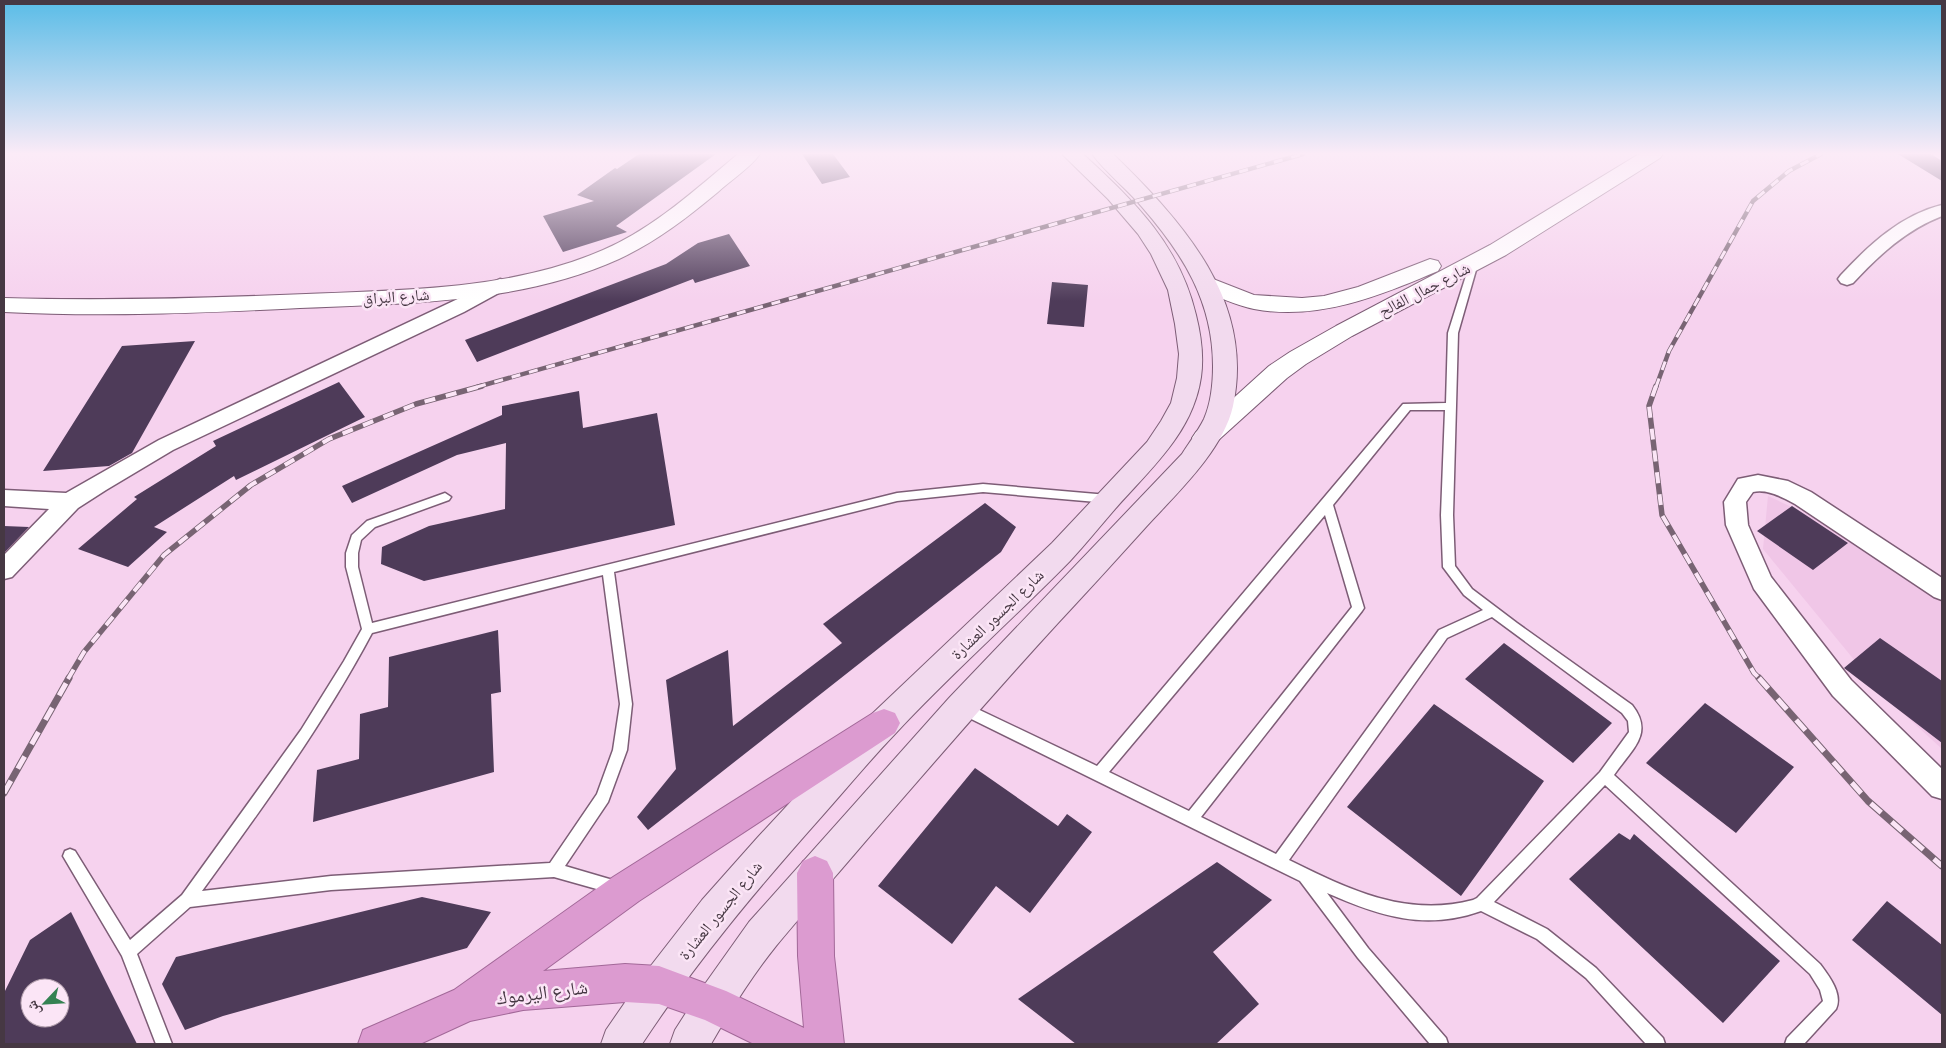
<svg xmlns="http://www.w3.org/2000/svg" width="1946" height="1048" viewBox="0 0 1946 1048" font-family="'Public Sans','Noto Naskh Arabic',sans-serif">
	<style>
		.built { fill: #f0c6e7 }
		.building { fill: #4e3b59; fill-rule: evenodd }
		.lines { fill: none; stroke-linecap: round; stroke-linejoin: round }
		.service-casing { stroke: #7d5d76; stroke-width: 3 }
		.minor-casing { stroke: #7d5d76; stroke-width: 3 }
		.tertiary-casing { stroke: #7d5d76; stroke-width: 2 }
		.secondary-casing { stroke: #7d5d76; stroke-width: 2 }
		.trunk-casing { stroke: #a26898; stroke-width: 2 }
		.service { fill: #fff; fill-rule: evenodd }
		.minor { fill: #fff; fill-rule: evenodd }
		.tertiary { fill: #fff; fill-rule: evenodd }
		.secondary { fill: #f2daee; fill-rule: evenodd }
		.trunk { fill: #dc9bd0; fill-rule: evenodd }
		.rail-far2-casing { stroke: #786473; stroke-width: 4.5 }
		.rail-far1-casing { stroke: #786473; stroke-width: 5.5 }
		.rail-casing { stroke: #786473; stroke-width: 7 }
		.rail-far2 { stroke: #fbe5f6; stroke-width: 3; stroke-dasharray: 9; stroke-linecap: butt }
		.rail-far1 { stroke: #fbe5f6; stroke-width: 4; stroke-dasharray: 11; stroke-linecap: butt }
		.rail { stroke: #fbe5f6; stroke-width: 5; stroke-dasharray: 14; stroke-linecap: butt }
		.labels { text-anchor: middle; stroke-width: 5; stroke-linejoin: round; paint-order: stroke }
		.street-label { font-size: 16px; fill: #463843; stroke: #fbe5f6 }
		.near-street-label { font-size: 19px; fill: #463843; stroke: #fbe5f6 }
	</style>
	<rect width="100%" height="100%" fill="#f6d2ee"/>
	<!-- built -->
	<path class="built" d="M1768,496L1942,577V749L1883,695L1763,549Z"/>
	<!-- building -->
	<path class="building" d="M639,154H716L616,226L627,232L563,252L543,216L594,201L577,195L615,168L617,169Z
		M802,154H833L850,177L822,184Z
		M1898,154H1931L1942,161V181Z
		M729,234L750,266L695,283L693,279L477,362L465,340L666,264L698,243Z
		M1052,282L1088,285L1084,327L1047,324Z
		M195,341L132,453L109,466L43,471L122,346Z
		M339,382L365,417L236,480L234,476L154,527L167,532L128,567L78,549L137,499L134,497L216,446L213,441Z
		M579,391L583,428L657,413L675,525L424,581L381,564L382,547L429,526L505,509L506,443L457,455L352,503L342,486L502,415V406Z
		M985,503L1016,527L1001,552L648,830L637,817L676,769L666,680L728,650L733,726L842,643L823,624Z
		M1792,506L1848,543L1813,570L1757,531Z
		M4,526L29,527L4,553Z
		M498,630L501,692L491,694L494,772L313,822L317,770L359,759L360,714L388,707L389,657Z
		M1880,638L1942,681V743L1844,668Z
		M1504,643L1612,723L1573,763L1465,679Z
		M1705,703L1794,767L1736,833L1646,763Z
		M1434,704L1544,781L1461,896L1347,807Z
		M975,768L1058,826L1067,814L1092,832L1030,913L996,886L952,944L878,886Z
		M1619,833L1630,840L1634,834L1780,961L1723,1023L1569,879Z
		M1217,862L1272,900L1213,952L1259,1004L1216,1044H1076L1018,999Z
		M422,897L491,912L467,948L223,1016L185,1030L162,984L176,957Z
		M1887,901L1942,945V1015L1852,940Z
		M71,912L137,1044H4V993L30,940ZM30,988H60V1018H30Z"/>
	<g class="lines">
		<!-- service casing -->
		<g class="service-casing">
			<path id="service" d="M1474,260L1478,263L1458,333L1453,515L1455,566L1472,589L1517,623L1632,705C1655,734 1631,750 1614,775L1820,964C1829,976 1843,994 1836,1009L1804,1044H1785L1787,1038L1823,1001L1820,990L1810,974L1605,785L1494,902L1547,929L1596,968L1663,1038L1665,1044H1646L1586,978L1537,939L1481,911C1425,931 1379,916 1327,893L1368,948L1446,1038L1448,1044H1430L1358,958L1300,881L957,712L956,708L957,704L962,702L967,704L1097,766L1403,404L1446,403L1448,333L1470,263ZM1410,410H1445L1441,515L1443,567L1464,595L1483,610L1439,630L1276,854L1201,817L1362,611L1364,608L1333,505ZM1325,515L1352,607L1189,811L1109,772ZM1492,617L1622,713L1628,721L1629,732L1600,772L1477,898L1473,900C1406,918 1348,889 1289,860L1447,638Z
				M983,484L1108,495L1114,499L1108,503L983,492L897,501L614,572L632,704L627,750L608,802L565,866L623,883L625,888L623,893L618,895L554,877L331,890L190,907L137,954L172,1044H156L122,956L63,856L65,851L70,849L75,851L130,940L182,895L301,730L344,661L362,629L346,567V553L352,535L367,521L445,493L451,497L449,500L375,527L361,540L358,553V567L372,623L897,493ZM603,575L620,704L613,750L597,794L550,863L331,876L202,891C263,807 323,725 372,633Z"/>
		</g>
		<!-- minor casing -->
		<g class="minor-casing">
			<path id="minor" d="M1942,205V216C1906,230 1879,255 1853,283L1847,285L1841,283L1838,279L1841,275C1869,245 1901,215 1942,205Z
				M500,279L506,281L509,285L506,289L464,312L173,450L106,490L78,508L12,577L4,579V555L49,509L4,506V490L66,493L159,440Z
				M1758,475L1788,481L1811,492L1942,578V600L1934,597L1795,504C1782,497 1768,489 1753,492L1746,502L1748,525L1771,577L1851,680L1942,769V799L1932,796L1833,696L1754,589L1726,525L1724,502L1738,479Z"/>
		</g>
		<!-- tertiary casing -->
		<g class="tertiary-casing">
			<path id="tertiary" d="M738,154H760C750,168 731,180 718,192C688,217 656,242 619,259C520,304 406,303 300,308C201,313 102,317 4,312V298C105,301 205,298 306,294C405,290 511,290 603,250C654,228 696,189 738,154Z
				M1639,154H1663L1660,158L1506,255L1352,336L1306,364L1287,378L1214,444L1205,447L1196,444L1192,438L1196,432L1269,366L1290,352L1336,326L1490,245Z
				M1430,259L1438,261L1441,266L1438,271C1379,296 1319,321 1254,309C1235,305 1218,297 1200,289L1197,284L1200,279L1208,277L1254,295L1302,298L1324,296L1358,287Z"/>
		</g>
		<!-- secondary casing -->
		<g class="secondary-casing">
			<path id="secondary" d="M1062,154H1083C1135,202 1179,244 1196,315C1201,335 1204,356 1201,377C1193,433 1150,469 1115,509C1100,526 1086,544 1070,561C1013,619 951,674 895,734C870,760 847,788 823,815C758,888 696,962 642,1044H601L606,1030L646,972L702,900L758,837L873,713L1052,543L1147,442L1161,421L1171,403L1177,378L1179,354L1175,324L1168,290L1151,254L1138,234L1108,199Z
				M1092,154H1113C1183,222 1255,301 1233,406C1223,451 1175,495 1145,528C1116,560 1087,592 1058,623C992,695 928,769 864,843C835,877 805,911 776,946C752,976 730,1011 711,1044H670L675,1030L700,991L749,922L949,698L1182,454C1189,443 1198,431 1204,419C1211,403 1213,383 1213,366C1213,302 1183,254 1142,207C1127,189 1106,173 1092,154Z"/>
		</g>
		<!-- trunk casing -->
		<g class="trunk-casing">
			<path id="trunk" d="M884,709L895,713L900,723L895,733L639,901L543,971L625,964L659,966L726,991L804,1028L798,956L797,873L803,861L815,856L827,861L833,873L834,956L844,1044H754L705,1020L659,1004L625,1002L523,1010L470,1021L420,1044H358L363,1030L454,990L613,877L873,713Z"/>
		</g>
		<!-- service -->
		<use href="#service" class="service"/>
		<!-- minor -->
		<use href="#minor" class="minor"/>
		<!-- tertiary -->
		<use href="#tertiary" class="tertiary"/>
		<!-- secondary -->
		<use href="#secondary" class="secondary"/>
		<!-- trunk -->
		<use href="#trunk" class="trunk"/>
		<!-- rail-far2 casing -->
		<g class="rail-far2-casing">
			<path id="rail-far2" d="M477,387L1303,154
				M1656,387L1669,351L1753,201L1789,171L1821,154"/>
		</g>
		<!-- rail-far1 casing -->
		<g class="rail-far1-casing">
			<path id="rail-far1" d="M1656,386L1649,406L1662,515L1754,673L1760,679
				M68,679L84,652L164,555L251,485L329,439L416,404L482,386"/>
		</g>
		<!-- rail casing -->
		<g class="rail-casing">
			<path id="rail" d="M1759,678L1868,801L1942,866
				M4,793L69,678"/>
		</g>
		<!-- rail-far2 -->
		<use href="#rail-far2" class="rail-far2"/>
		<!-- rail-far1 -->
		<use href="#rail-far1" class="rail-far1"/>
		<!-- rail -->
		<use href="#rail" class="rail"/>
	</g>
	<!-- sky -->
	<linearGradient id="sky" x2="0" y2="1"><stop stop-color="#59bce7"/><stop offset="0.51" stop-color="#fbebf7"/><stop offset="1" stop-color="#fbebf7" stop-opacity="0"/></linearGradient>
	<rect width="1946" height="301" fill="url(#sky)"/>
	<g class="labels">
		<!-- street labels -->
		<g class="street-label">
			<text transform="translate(1424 289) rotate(-27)" y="6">شارع جمال الفالح</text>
			<text transform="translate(396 296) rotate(-4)" y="6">شارع البراق</text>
			<text transform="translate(997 614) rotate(-44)" y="6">شارع الجسور العشارة</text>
			<text transform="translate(720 910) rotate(-51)" y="6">شارع الجسور العشارة</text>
		</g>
		<!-- near-street labels -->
		<g class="near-street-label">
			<text transform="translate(542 992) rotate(-7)" y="7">شارع اليرموك</text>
		</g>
	</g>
	<!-- border -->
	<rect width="1946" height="1048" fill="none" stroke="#463843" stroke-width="10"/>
	<!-- north arrow -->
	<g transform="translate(45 1003) rotate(245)"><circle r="24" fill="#fbe5f6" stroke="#b3a0ae"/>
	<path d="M0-4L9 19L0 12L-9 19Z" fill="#348252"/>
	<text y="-8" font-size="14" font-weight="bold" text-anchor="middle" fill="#463843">ش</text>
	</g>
</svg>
